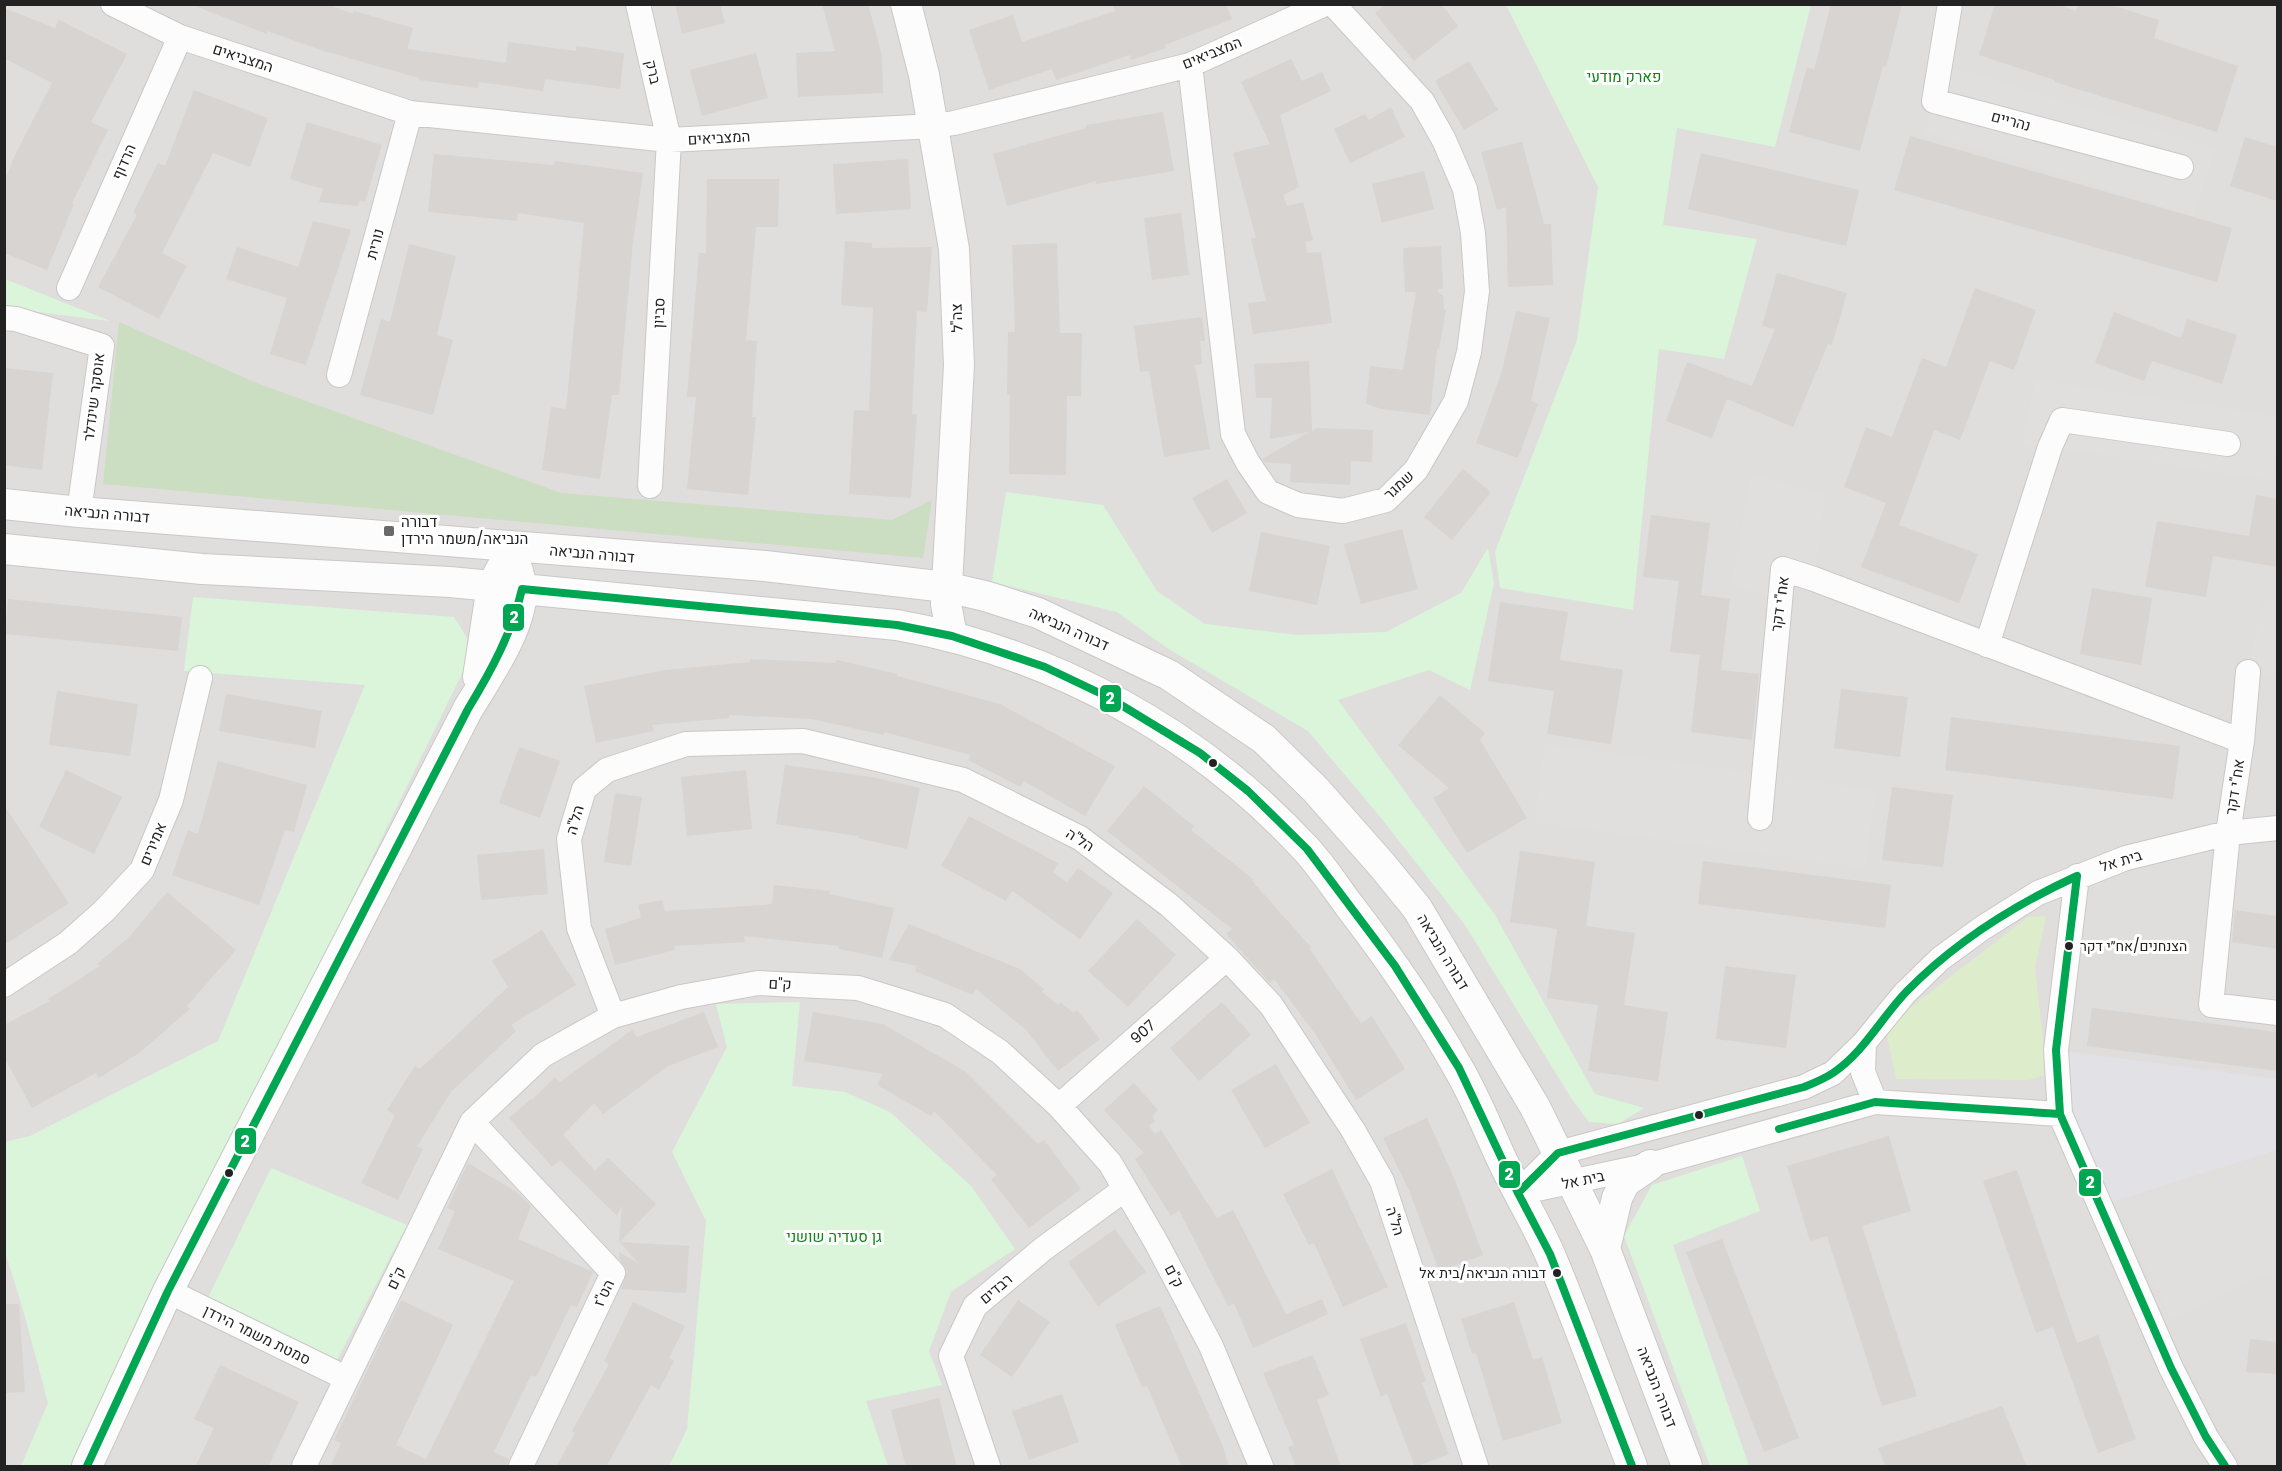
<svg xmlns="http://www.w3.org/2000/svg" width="2282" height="1471" viewBox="0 0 2282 1471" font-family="Poppins,Heebo,sans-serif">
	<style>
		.residential { fill: #dfdedc }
		.grass { fill: #ddeccb }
		.forest { fill: #cbdec1 }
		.park { fill: #daf5da }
		.parking { fill: #e0dfde }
		.plaza { fill: #e2e1e5 }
		.building { fill: #d7d4d2 }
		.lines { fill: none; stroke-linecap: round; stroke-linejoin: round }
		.minor-casing { stroke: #c9c8c7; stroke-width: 26 }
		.tertiary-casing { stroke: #c9c8c7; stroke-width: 32 }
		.minor { stroke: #fdfcfc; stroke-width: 24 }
		.tertiary { stroke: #fdfcfc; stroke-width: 30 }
		.bus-1-casing { stroke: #fff; stroke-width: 12 }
		.bus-1 { stroke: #00a651; stroke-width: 8 }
		.poi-dot { fill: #6a6968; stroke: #fff; stroke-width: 2 }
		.bus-dot { fill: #222; stroke: #fff; stroke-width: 2 }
		.labels { text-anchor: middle; stroke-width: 6; stroke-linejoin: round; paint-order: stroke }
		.bus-label { font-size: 14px; fill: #222; stroke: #fff; text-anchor: start }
		.street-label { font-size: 15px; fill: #222; stroke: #fff }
		.park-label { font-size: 15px; fill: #0c8416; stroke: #fff }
		.poi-label { font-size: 15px; fill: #222; stroke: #fff; text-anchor: start }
		.line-badge { stroke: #fff; stroke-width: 2 }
		.badge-label { font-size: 16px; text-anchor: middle; font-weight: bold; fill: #fff }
	</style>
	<rect width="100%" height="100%" fill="#f0eeeb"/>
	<!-- residential -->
	<path class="residential" d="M5,5H2277V1466H5Z"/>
	<!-- grass -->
	<path class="grass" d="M2046,916L2035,968L2047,1075L2028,1080L1896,1079L1885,1027L2028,917Z"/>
	<!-- forest -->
	<path class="forest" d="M119,322L259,384L561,493L892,520L932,500L923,558L103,484Z"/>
	<!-- park -->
	<path class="park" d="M1506,5H1811L1775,147L1677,128L1663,225L1757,239L1724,359L1659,349L1633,610L1500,588L1495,552L1577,340L1598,187Z
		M5,279L110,321L5,308Z
		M1006,492L1103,505L1157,591L1205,624L1298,635L1386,632L1461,593L1488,548L1494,583L1470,690L1429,670L1338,700L1495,915L1595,1094L1644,1108L1618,1124L1589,1122L1571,1098L1465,925L1381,818L1308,731L1167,648L1117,612L992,582Z
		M193,597L454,617L474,649L75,1466H21L48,1403L24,1313L5,1252L4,1142L30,1136L218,1041L365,685L184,671Z
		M800,1002L792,1086L845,1092L890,1112L971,1186L1015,1249L951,1292L929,1351L942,1385L866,1401L888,1466H669L687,1429L706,1221L672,1152L727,1047L716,1004Z
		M1742,1156L1760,1211L1673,1245L1749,1466H1710L1624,1236L1652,1185Z
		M271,1168L407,1225L337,1360L206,1302Z"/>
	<!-- parking -->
	<path class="parking" d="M1945,65L2215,148L2193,216L1924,132Z
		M2036,380L2277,416L2273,480L2050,447L2021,445Z
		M1751,474L1825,495L1814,579L1783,570L1779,600L1732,585Z
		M2264,598L2277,600V676L2248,672Z
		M1545,744L1876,790L1865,868L1534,822Z
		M2277,1150V1279L2261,1275L2171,1320L2115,1201Z"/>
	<!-- plaza -->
	<path class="plaza" d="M2056,1050L2277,1079V1150L2115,1201L2101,1207L2060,1114Z"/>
	<!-- building -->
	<path class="building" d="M195,4H327L353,14L354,11L413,28L407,49L506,63L508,42L576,51V46L624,53L620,89L545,79L543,91L479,82L478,88L419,80V78L324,51L267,31V34L195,6Z
		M675,4H720L725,23L682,34Z
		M822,4H868L882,56L883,93L798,97L796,53L835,51Z
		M1112,4H1226L1232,19L1165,45L1166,48L1131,60L1130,55L1056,80L1052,69L989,90L969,30L1013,15L1022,42L1115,11Z
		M1386,4H1441L1458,26L1414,61L1375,13Z
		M1831,4H1902L1886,67L1883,66L1860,151L1789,132L1807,67L1814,70Z
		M1995,4H2056L2076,11L2079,4H2108L2159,20L2154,38L2238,66L2217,132L2055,82V80L1979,55Z
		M4,8L55,28L59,20L127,54L91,122L108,130L72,203L74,204L47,270L4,253V182L15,155L52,83L4,58Z
		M756,53L768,98L702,116L690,70Z
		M1291,59L1302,81L1322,72L1331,91L1280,115L1299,187L1283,195L1287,206L1303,202L1313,240L1305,242L1307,253L1321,252L1332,323L1253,334L1248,303L1266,301L1251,238H1256L1233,153L1270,144L1241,82Z
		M1469,61L1498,110L1464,130L1435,81Z
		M194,90L268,118L250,167L213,153L162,253L187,266L159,319L98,287L137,215L133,213L158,163L165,166Z
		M1391,107L1405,137L1350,163L1334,129L1365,114L1369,120Z
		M1163,112L1174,171L1096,184V181L1007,206L993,154L1086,128V125Z
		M307,122L382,145L365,202L360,200L358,206L319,202L323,189L290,179Z
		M1910,136L2232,228L2217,282L1894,190Z
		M2245,137L2277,147V201L2230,186Z
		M1522,142L1544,224H1551L1553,285L1508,287L1506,207L1497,210L1481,152Z
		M1701,153L1859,190L1846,246L1688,209Z
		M434,154L554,165L555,161L643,173L633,242L619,395H612L600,479L542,470L551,407L566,409L584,223L518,213L517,221L428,212Z
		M908,159L911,209L836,214L833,164Z
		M1424,171L1434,209L1382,223L1372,184Z
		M707,179H779L778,227H756L746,340L757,341L752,417H756L748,495L687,489L696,397H687L699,253H706Z
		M1181,213L1189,275L1152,280L1144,218Z
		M313,221L351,230L306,365L270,354L287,298L226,279L237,247L298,267Z
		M845,241L872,243V248L932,247L927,312L917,311L912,414H917L911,498L849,494L854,410L869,411L873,308L841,305Z
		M1057,243L1060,333H1082L1081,396H1067L1066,475L1009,474L1010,395H1007L1008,332H1015L1012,245Z
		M409,244L456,256L437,335L453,340L433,415L360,395L381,319L390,322Z
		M1441,246L1443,289H1438V293L1443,295L1444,310H1446L1439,349H1437L1430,415L1382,409L1366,404L1370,366L1403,370L1416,292H1405L1403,248Z
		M1777,273L1847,293L1832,345L1828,344L1793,427L1727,399L1712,438L1666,421L1687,362L1752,386L1775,329L1762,326Z
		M1975,288L2036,310L2014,370L1990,361L1960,440L1934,430L1899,525L1978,554L1959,603L1861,567L1886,503L1844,487L1866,427L1892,437L1922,358L1946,367Z
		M1516,311L1550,318L1531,401L1538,404L1518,458L1476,443L1502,371Z
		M2114,312L2181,338L2187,319L2237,335L2222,384L2152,361L2144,381L2095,363Z
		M1202,317L1205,341H1200L1202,364L1195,365L1210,449L1164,457L1149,371L1140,372L1134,326Z
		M1309,361L1312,431L1317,428L1373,430L1372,462L1351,461L1350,485L1290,482L1291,464L1265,462L1262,459L1309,432L1270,439L1272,398H1256L1254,364Z
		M4,368L53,373L42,470L4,465Z
		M1463,469L1491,492L1452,540L1424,517Z
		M1227,479L1247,513L1212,533L1192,498Z
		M2256,495L2277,499V567L2213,556L2206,597L2145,587L2157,521L2249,536Z
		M1651,515L1710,523L1701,595L1730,599L1721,670L1759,674L1752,740L1691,732L1700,655L1670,652L1679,581L1643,577Z
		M1402,529L1418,589L1361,604L1344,544Z
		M1261,532L1330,546L1317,605L1249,591Z
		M2092,588L2152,598L2141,665L2080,654Z
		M8,599L182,617L178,651L5,634Z
		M1500,602L1568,612L1560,660L1623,670L1611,744L1547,734L1554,691L1488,681Z
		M750,659L836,663L837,660L897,674V676L1000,704L1115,766L1085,816L1024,781L1021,787L968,760L971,755L884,732V735L812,719L729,715V718L652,725L654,731L596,743L584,686L666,670L750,662Z
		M1841,689L1908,697L1900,757L1834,748Z
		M57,691L138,704L130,756L49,745Z
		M226,694L322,711L315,748L219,731Z
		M1440,695L1485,733L1480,740L1527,818L1467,853L1433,798L1449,788L1398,745Z
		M1951,717L2180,746L2173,799L1945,770Z
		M519,747L560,761L540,818L499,803Z
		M218,761L307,785L294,832L285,830L259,905L172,875L188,830L198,834Z
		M785,765L872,777L920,788L907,849L858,838V836L776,824Z
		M66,770L122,797L94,854L39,827Z
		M746,770L752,829L687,836L681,777Z
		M1144,786L1194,826L1191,830L1253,879L1252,881L1311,947L1309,948L1361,1023L1372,1016L1405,1069L1356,1100L1316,1035L1274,979L1270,983L1226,934L1232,929L1107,831Z
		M1892,787L1953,795L1943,867L1882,860Z
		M615,793L642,797L631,866L604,862L607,843H610L607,842Z
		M4,805L69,903L4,945Z
		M969,816L1058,863L1053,872L1067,882L1078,868L1113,893L1080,939L1012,891L1006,901L941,866Z
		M544,849L548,894L481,900L477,855Z
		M1520,851L1595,862L1586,926L1635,933L1624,1005L1668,1012L1658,1081L1588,1071L1598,1005L1547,998L1557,929L1510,922Z
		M1703,861L1891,885L1885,928L1698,904Z
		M774,885L830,891L829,894L894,908L882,958L839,949V946L744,936L745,942L674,946L675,950L615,965L605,929L641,918L638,905L662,900L665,911L764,905L772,904Z
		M167,892L236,950L187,1006L190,1009L139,1053L99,1078L96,1073L32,1108L4,1057V1025L50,1001L48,999L100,966L97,964L130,936Z
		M2235,910L2277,916V949L2232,942Z
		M1137,919L1176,955L1128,1007L1088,971Z
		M909,924L1020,969L1044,989L1042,992L1058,1005L1060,1002L1073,1013L1077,1010L1100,1039L1058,1071L1026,1030L976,989L973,995L915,971L917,966L889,960Z
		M542,930L576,985L511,1025L516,1031L451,1092L417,1146L423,1149L398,1200L361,1183L395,1115L387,1110L415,1066L420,1069L508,987L492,961Z
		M1725,966L1796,975L1786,1048L1716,1039Z
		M1222,1002L1251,1035L1199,1081L1170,1048Z
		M2092,1008L2277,1032V1071L2087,1046Z
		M704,1012L718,1047L668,1066L603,1114L594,1103L563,1135L595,1171L608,1158L656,1204L620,1242L689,1246L686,1293L621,1289L627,1271L619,1258V1252L639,1264L619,1241L622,1205L617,1216L560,1160L552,1167L509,1118L531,1099L532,1100L555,1077L560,1082L632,1030L637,1037Z
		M813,1012L883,1024L966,1072L1038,1144L1044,1140L1081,1189L1029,1228L991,1179L997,1175L934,1111L931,1116L877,1085L883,1074L804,1061Z
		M1276,1064L1310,1123L1265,1148L1231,1090Z
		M1134,1083L1158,1110L1152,1116L1155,1121L1149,1126L1155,1134L1161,1130L1217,1218L1233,1210L1286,1314L1322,1299L1328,1314L1253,1348L1234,1303L1228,1306L1179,1210L1171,1216L1135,1159L1144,1153L1104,1110Z
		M1427,1118L1455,1180L1483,1255L1439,1271L1409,1190L1383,1138Z
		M1889,1136L1911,1211L1862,1226L1917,1396L1882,1406L1827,1236L1810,1241L1787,1166Z
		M468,1163L518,1193L531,1206L518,1239L593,1272L577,1307L571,1305L536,1377L531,1375L494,1452L508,1459L507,1467H330L341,1443L334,1440L401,1300L453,1325L396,1445L426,1459L514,1281L438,1249L455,1211L447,1208Z
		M1332,1169L1388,1287L1343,1307L1314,1243L1309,1245L1283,1194Z
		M2017,1170L2077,1343L2098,1335L2136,1439L2098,1453L2053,1327L2036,1333L1983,1181Z
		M1115,1229L1146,1272L1098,1306L1068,1262Z
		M1722,1239L1799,1438L1764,1452L1686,1252Z
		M1018,1300L1050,1322L1012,1377L980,1355Z
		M633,1302L685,1326L669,1358L674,1361L659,1390L651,1385L606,1467H556L575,1433L572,1431L609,1364L604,1361Z
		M1514,1302L1533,1360L1542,1357L1562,1423L1503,1441L1476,1353L1472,1354L1461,1319Z
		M4,1304H19L25,1392L4,1393Z
		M1160,1306L1222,1444L1229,1467H1182L1147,1386L1142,1387L1115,1325Z
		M1406,1323L1426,1381L1422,1383L1449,1454L1415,1467L1387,1394L1381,1397L1360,1339Z
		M2250,1339L2277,1342V1374L2246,1372Z
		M1313,1355L1329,1395L1317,1400L1341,1467H1296L1288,1447L1294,1445L1263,1373Z
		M220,1365L299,1402L268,1467H195L214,1428L194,1419Z
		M1062,1394L1079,1442L1029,1460L1012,1411Z
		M939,1398L957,1467H906L891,1410Z
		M2002,1406L2027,1467H1886L1878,1448Z"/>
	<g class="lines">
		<!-- minor casing -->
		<g class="minor-casing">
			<path id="minor" d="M113,4L180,37L410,113L669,140L934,126L954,123L1190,65L1325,4
				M638,4L669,140L650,486
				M1950,4L1934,101L2181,167
				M1190,65L1233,434L1248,463L1268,492L1298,505L1343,511L1386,500L1416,470L1456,401L1469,352L1477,291L1473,233L1465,189L1444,140L1422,101L1333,4
				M69,288L180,37
				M4,318L16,319L102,346L79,512
				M339,375L410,113
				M1987,645L2050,447L2062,420L2228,444
				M2248,672L2242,741L2228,833L2211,1005L2278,1013
				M1760,818L1783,569L1814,579L2242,741
				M2077,876L2056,1050L2060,1114L2171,1368L2206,1437L2225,1466
				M4,985L68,943L104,911L142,870L171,800L200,678
				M613,1016L579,928L569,839L584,789L607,770L686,744L803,741L963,780L1080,838L1169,905L1227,958L1271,1005L1353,1130L1382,1181L1476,1466
				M1864,1043L1863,1072L1875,1102
				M1059,1106L1227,958
				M472,1122L613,1273L521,1466
				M1518,1193L1558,1153L1804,1087L1833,1073L1864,1043L1905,993L1940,959L1981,929L2038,893L2126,858L2228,833L2278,828
				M1518,1193L1650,1165L1875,1102L2060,1114
				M168,1291L346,1378
				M304,1466L472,1122L543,1055L613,1016L681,997L758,983L858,988L945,1015L1000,1052L1059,1106L1110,1163L1156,1242L1211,1346L1261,1466
				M988,1466L951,1356L975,1306L1043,1249L1125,1189"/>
		</g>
		<!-- tertiary casing -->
		<g class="tertiary-casing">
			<path id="tertiary" d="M906,4L924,75L954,249L959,365L946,604L952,636
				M4,504L79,512L765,566L946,587L985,596L1038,613L1169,675L1264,739L1315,789L1382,865L1417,908L1535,1107L1605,1249L1687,1466
				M4,549L202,569L450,582L897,625C1053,653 1198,732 1305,848C1321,865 1334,885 1348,904C1388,956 1425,1009 1457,1066C1475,1096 1488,1130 1503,1162C1518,1194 1537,1224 1551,1257C1580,1326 1605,1397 1632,1466
				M478,677L492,586L501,569
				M1605,1249L1617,1198L1625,1182L1650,1165
				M87,1466L168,1291L468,709C488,676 521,629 522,590C522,584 519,577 518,571"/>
		</g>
		<!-- minor -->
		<use href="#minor" class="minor"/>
		<!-- tertiary -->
		<use href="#tertiary" class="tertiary"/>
		<!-- bus-1 casing -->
		<g class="bus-1-casing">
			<path id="bus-1" d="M2077,876L2056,1050L2060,1114L2171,1368L2206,1437L2225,1466
				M1779,1129L1875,1102L2060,1114
				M1518,1193L1558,1153L1804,1087C1814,1083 1824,1079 1833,1073C1864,1052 1881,1018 1907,991C1955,942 2014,905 2077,876
				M87,1466L168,1291L468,709C491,671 512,633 522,589L897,625L952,636L1045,667L1108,697L1200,753L1248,791L1307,849L1395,966L1459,1068L1518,1193L1550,1254L1632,1466"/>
		</g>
		<!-- bus-1 -->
		<use href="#bus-1" class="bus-1"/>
	</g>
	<!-- markers -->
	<rect class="poi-dot" x="383" y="525" width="12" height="12" rx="3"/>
	<g class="bus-dot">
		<circle cx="1213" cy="763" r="5"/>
		<circle cx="2069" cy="946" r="5"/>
		<circle cx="1699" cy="1115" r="5"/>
		<circle cx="229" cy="1173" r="5"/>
		<circle cx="1557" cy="1273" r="5"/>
	</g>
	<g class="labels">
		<!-- bus labels -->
		<g class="bus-label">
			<text x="2080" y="951">הצנחנים/אח״י דקר</text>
			<text x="1546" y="1278" text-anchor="end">דבורה הנביאה/בית אל</text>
		</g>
		<!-- street labels -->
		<g class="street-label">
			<text transform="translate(1212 53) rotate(-22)" y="5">המצביאים</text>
			<text transform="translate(243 58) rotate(18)" y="5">המצביאים</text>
			<text transform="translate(653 72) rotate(77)" y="5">ברק</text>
			<text transform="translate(2011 121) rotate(15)" y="5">נהריים</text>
			<text transform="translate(719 138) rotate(-3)" y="5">המצביאים</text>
			<text transform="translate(124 162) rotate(-66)" y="5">הרדוף</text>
			<text transform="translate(375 244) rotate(-75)" y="5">נורית</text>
			<text transform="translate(659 313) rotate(-87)" y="5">סביון</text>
			<text transform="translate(957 318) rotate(-92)" y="5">צה"ל</text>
			<text transform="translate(94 397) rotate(-83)" y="5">אוסקר שינדלר</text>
			<text transform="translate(1399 485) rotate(-43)" y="5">שמגר</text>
			<text transform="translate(107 514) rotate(5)" y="5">דבורה הנביאה</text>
			<text transform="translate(592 554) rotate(5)" y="5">דבורה הנביאה</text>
			<text transform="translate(1780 604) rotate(-82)" y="5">אח"י דקר</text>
			<text transform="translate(1069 629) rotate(24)" y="5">דבורה הנביאה</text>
			<text transform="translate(2235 787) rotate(-81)" y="5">אח"י דקר</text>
			<text transform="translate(575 820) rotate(-74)" y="5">הל"ה</text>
			<text transform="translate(1080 840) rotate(32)" y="5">הל"ה</text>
			<text transform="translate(153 844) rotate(-67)" y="5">אמירים</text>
			<text transform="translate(2121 861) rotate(-17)" y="5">בית אל</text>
			<text transform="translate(1443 952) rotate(59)" y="5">דבורה הנביאה</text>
			<text transform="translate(780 984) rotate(3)" y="5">ק"ם</text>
			<text transform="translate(1143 1032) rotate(-41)" y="5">907</text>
			<text transform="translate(1583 1180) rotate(-12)" y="5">בית אל</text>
			<text transform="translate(1395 1221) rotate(72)" y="5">הל"ה</text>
			<text transform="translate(1174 1276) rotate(62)" y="5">ק"ם</text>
			<text transform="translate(396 1278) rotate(-64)" y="5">ק"ם</text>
			<text transform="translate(996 1289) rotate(-40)" y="5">רבדים</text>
			<text transform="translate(604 1293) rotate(-64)" y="5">הט"ז</text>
			<text transform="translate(257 1335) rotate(26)" y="5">סמטת משמר הירדן</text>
			<text transform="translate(1657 1387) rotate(69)" y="5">דבורה הנביאה</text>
		</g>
		<!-- park labels -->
		<g class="park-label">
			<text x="1624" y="82">פארק מודעי</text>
			<text x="834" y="1242">גן סעדיה שושני</text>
		</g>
		<!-- poi labels -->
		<g class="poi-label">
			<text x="401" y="527">דבורה<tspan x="401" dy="17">הנביאה/משמר הירדן</tspan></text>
		</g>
	</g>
	<g class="line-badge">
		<rect x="502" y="603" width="23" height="29" rx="6" fill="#00a651"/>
		<rect x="1099" y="684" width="23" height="29" rx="6" fill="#00a651"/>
		<rect x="234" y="1127" width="23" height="28" rx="6" fill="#00a651"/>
		<rect x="1498" y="1160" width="23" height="29" rx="6" fill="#00a651"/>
		<rect x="2078" y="1168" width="24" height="29" rx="6" fill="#00a651"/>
	</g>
	<g class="badge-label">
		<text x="514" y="623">2</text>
		<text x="1110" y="704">2</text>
		<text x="245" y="1147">2</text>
		<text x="1509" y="1180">2</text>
		<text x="2090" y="1188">2</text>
	</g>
	<!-- border -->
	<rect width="2282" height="1471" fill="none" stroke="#222222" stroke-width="12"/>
</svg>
